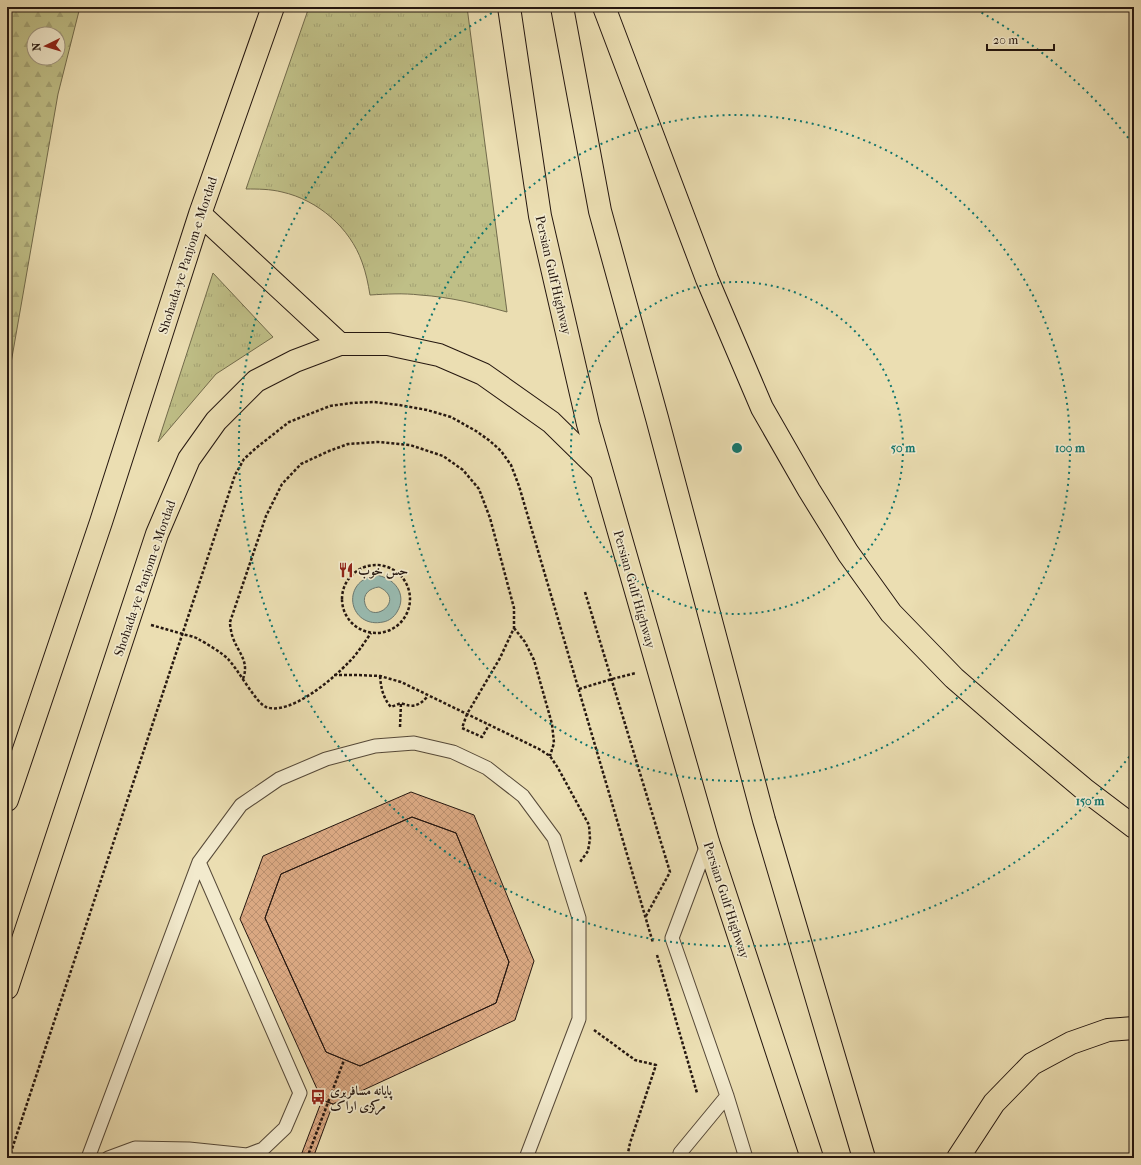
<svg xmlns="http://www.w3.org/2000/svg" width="1141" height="1165" viewBox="0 0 1141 1165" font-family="'IM FELL French Canon',Amiri,serif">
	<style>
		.grass { fill: url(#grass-tufts); stroke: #726b4c }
		.forest { fill: url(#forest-firs); stroke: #726b4c; fill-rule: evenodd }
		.water { fill: #99bbb1; stroke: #6b7971; fill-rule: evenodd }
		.building { fill: url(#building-cross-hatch); stroke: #251710; fill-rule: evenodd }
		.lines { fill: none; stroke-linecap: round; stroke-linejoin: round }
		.service-casing { stroke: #564938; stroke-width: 15 }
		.primary-casing { stroke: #251710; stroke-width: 24 }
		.trunk-casing { stroke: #251710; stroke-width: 24 }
		.path { stroke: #251710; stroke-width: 2.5; stroke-dasharray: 3 2; stroke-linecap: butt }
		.service { stroke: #f2eacd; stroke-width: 13 }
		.primary { stroke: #ebdeb2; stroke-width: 22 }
		.trunk { stroke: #ebdeb2; stroke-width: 22 }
		.ring { fill: none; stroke: #0f766e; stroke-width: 2; stroke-dasharray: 2 4 }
		.labels { text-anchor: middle; stroke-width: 3.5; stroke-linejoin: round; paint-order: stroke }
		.street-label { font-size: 13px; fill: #251710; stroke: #f2eacd }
		.poi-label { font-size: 13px; font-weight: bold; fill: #251710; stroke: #f2eacd; text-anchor: start }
		.centre { fill: #0f766e; stroke: #f2eacd; stroke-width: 2 }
		.ring-label { font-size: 12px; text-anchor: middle; font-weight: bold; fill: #0f766e; stroke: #f2eacd; stroke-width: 3.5; stroke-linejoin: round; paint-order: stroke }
	</style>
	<defs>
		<pattern id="grass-tufts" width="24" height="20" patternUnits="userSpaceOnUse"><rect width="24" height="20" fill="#bfbf87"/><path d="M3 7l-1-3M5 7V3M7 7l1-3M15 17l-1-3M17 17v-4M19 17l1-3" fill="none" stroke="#a4a374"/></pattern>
		<pattern id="forest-firs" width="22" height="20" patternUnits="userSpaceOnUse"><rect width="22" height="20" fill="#bfbf87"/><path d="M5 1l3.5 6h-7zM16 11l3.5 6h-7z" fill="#a4a374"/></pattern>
		<pattern id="building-cross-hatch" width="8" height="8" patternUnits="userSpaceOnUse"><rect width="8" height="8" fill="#daa882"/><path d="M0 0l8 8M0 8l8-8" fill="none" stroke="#bb906f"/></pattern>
	</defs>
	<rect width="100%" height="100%" fill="#ebdeb2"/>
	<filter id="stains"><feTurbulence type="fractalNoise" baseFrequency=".005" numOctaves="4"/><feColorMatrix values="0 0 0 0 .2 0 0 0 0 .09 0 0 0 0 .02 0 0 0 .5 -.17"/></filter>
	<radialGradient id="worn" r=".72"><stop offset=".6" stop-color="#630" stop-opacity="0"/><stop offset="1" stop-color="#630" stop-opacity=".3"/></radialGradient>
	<!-- grass -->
	<path class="grass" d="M309,7H467L507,312C478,304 450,297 420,295C403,293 387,294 370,295C368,283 366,273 362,262C350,228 318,200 282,192C270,189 258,189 246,189Z
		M213,273L273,337L216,374L158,442Z"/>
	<!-- forest -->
	<path class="forest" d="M7,7H80L58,94L7,386ZM34,34H58V58H34Z"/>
	<!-- water -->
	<path class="water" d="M375,575C394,577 408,594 397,612C394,617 389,621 383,622C350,629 339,583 375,575ZM379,587C407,600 372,626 365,604C362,594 370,588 379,587Z"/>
	<!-- building -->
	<path class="building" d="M411,792L474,815L534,961L515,1020L333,1104L322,1100L240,919L263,856ZM412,817L456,833L509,962L496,1003L360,1066L326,1052L265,918L281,874Z
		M412,817L456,833L509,962L496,1003L360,1066L326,1052L265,918L281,874Z
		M322,1100L333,1104L313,1158H300Z"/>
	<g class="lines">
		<!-- service casing -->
		<g class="service-casing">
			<path id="service" d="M708,842L672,938L727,1096L746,1158
				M88,1158L199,862L241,805L279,779L326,759L375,746L414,743L453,752L487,768L523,796L554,838L579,918V1019L526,1158
				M108,1158L135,1148L189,1149L247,1155L263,1149L285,1128L300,1093L199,862
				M682,1158L680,1153L727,1096"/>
		</g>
		<!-- primary casing -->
		<g class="primary-casing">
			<path id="primary" d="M200,214L340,344
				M7,800L101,522L200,214L273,7
				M7,988L157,534L189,459L216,421L256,381L295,361L340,344H388L439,355L483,374L551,422L601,471"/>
		</g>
		<!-- trunk casing -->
		<g class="trunk-casing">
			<path id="trunk" d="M509,7L540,216L588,424L708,842L812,1158
				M562,7L600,211L657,418L764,820L864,1158
				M604,7L707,279L762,408L809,490L848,553L891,613L954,678L1015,731L1084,789L1134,827
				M958,1158L994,1103L1032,1064L1071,1043L1108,1030L1134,1028"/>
		</g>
		<!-- path -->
		<path class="path" d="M342 599a34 34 0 1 1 68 0a34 34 0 1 1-68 0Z
			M585,592L670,872L646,916
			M151,625C162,628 172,631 183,634C188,636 194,636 198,639C206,643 222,653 228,659C238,669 256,703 266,707C290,716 333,679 349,662C358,653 364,643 371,633
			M514,628L525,642L534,660L552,724L554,743L550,756
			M334,675H357L380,676L401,682L539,749L550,756L558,768L589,825L590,839L588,851L580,862
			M380,676C381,688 383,698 391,707L401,703C413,708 419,706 428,696
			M243,679C250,660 237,652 232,635C231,631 230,626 230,622L266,516L282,484L301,464L329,451L348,444L378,442L410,445L443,456L463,470L479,489L490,518L514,608V628L500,658L467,714L462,728L482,737L489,725
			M579,689L612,679L636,673
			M400,727L401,703
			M657,955L697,1093
			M594,1030L635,1060L656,1065L630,1143L627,1158
			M9,1158L235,475L244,459L256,448L289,422L330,406L351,403L374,402L399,405L427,410L451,417L476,431L490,441L501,451L511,465L519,486L653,943
			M307,1158L344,1060"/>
		<!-- service -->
		<use href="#service" class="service"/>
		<!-- primary -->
		<use href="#primary" class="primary"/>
		<!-- trunk -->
		<use href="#trunk" class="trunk"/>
	</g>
	<!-- distance rings -->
	<g class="ring">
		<circle cx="737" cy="448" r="166"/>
		<circle cx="737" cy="448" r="333"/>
		<path d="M1133 752A499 499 0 1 1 503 7M971 7A499 499 0 0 1 1133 144"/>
	</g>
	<!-- icons -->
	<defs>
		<g id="restaurant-bare" transform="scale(1.2)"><path d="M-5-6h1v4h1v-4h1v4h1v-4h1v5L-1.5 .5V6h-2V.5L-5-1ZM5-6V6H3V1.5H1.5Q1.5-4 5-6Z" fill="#8f2418" stroke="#f2eacd" stroke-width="2.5" paint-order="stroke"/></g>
		<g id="bus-bare" transform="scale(1.2)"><path d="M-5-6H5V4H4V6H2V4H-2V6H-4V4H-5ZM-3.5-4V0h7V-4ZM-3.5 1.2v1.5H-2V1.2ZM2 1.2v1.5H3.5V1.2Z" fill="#8f2418" stroke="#f2eacd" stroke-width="2.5" paint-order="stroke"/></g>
	</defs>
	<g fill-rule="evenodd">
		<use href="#restaurant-bare" x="346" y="570"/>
		<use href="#bus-bare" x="318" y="1097"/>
	</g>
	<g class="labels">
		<!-- street labels -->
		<g class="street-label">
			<text transform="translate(187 255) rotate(-72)" y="5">Shohada-ye Panjom-e Mordad</text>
			<text transform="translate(554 275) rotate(77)" y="5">Persian Gulf Highway</text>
			<text transform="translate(144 578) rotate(-71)" y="5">Shohada-ye Panjom-e Mordad</text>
			<text transform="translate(635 589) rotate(74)" y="5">Persian Gulf Highway</text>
			<text transform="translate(727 900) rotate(72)" y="5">Persian Gulf Highway</text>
		</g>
		<!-- poi labels -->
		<g class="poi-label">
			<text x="358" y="575">حس خوب</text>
			<text x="330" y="1095">پایانه مسافربری<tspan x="330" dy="15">مرکزی اراک</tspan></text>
		</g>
	</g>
	<circle cx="737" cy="448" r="6" class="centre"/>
	<g class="ring-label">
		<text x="903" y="452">50 m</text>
		<text x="1070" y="452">100 m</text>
		<text x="1090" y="805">150 m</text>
	</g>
	<!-- margin -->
	<rect width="1141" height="1165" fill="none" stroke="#ebdeb2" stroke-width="24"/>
	<rect x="8" y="8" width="1125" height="1149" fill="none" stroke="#251710" stroke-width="2"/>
	<rect x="12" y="12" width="1117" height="1141" fill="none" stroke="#251710"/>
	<!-- north arrow -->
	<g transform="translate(46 46) rotate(265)"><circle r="19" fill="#f2eacd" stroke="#a09681"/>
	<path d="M0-3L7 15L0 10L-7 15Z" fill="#8f2418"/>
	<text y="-6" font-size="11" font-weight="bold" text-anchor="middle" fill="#251710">N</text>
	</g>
	<!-- scale -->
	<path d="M987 44v6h67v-6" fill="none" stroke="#251710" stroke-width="2"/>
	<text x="993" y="44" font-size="12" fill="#251710" stroke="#f2eacd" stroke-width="3" paint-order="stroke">20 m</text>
	<rect width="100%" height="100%" filter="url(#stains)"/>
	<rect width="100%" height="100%" fill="url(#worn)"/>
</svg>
